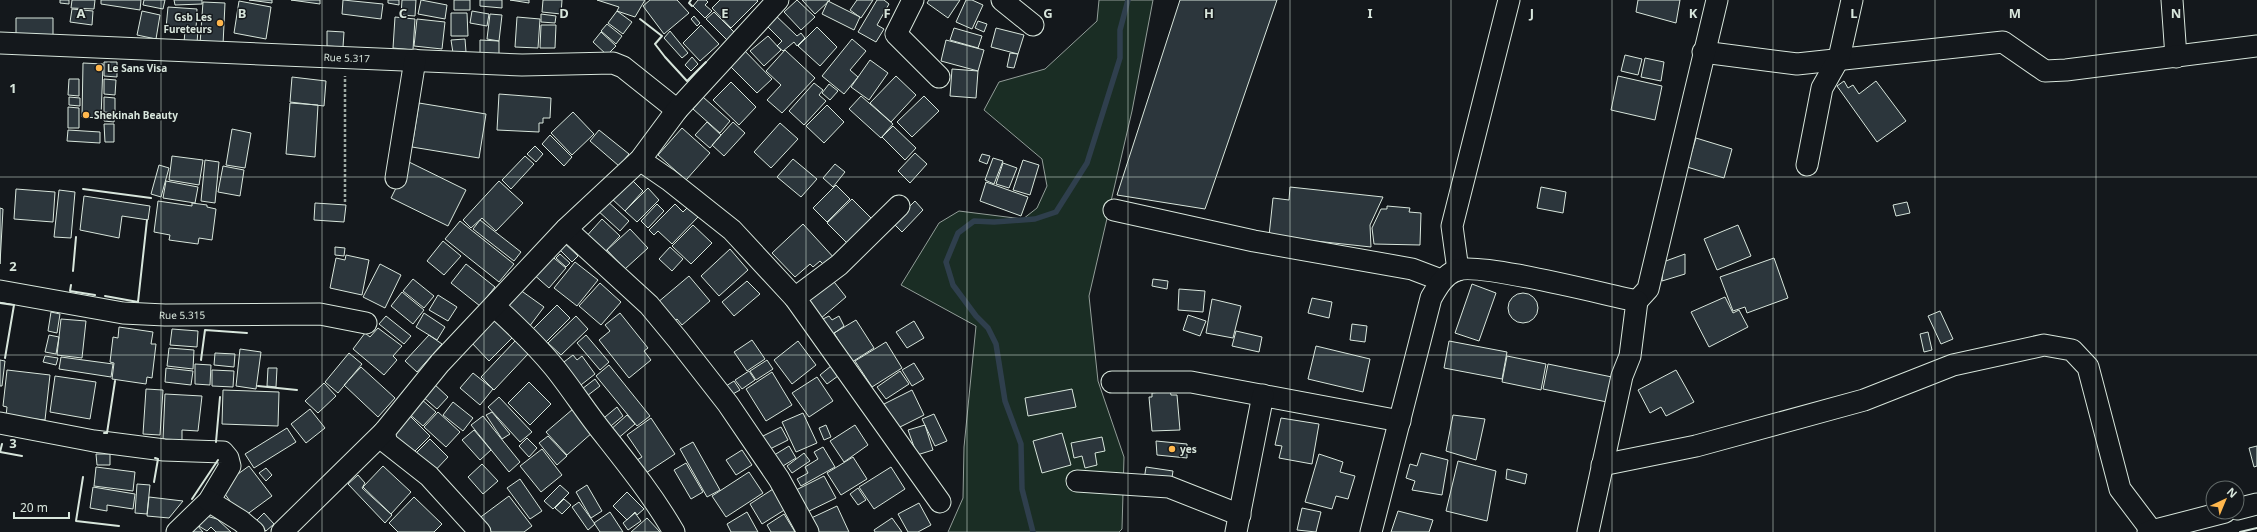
<svg xmlns="http://www.w3.org/2000/svg" width="2257" height="532" viewBox="0 0 2257 532" font-family="'Noto Sans',sans-serif">
	<style>
		.green { fill: #1a2d24; stroke: #939e99 }
		.lines { fill: none; stroke-linecap: round; stroke-linejoin: round }
		.stream { stroke: #2f3f4d; stroke-width: 5.5 }
		.building { fill: #2c363c; stroke: #d8e6dc }
		.minor-casing { stroke: #d8e6dc; stroke-width: 23 }
		.path { stroke: #9da8a2; stroke-width: 2.5; stroke-dasharray: 3 2; stroke-linecap: butt }
		.minor { stroke: #14181c; stroke-width: 21 }
		.wall { stroke: #d8e6dc; stroke-width: 2 }
		.grid { fill: none; stroke: #d8e6dc; stroke-width: 1; stroke-opacity: 0.55 }
		.poi-dot { fill: #ffb74d; stroke: #14181c; stroke-width: 1.5 }
		.labels { text-anchor: middle; stroke-width: 3; stroke-linejoin: round; paint-order: stroke }
		.poi-label { font-size: 10px; font-weight: bold; fill: #d8e6dc; stroke: #14181c; text-anchor: start }
		.street-label { font-size: 10px; fill: #d8e6dc; stroke: #14181c }
		.grid-label { font-size: 13px; text-anchor: middle; font-weight: bold; fill: #d8e6dc; stroke: #14181c; stroke-width: 3; stroke-linejoin: round; paint-order: stroke }
	</style>
	<rect width="100%" height="100%" fill="#14181c"/>
	<!-- green -->
	<path class="green" d="M1099,0H1153L1132,111L1089,296L1098,381L1124,457L1122,529L1119,532H948L963,498L964,447L976,326L901,285L939,223L959,211L1023,219L1037,208L1047,186L1042,159L984,110L999,82L1045,69L1097,21Z"/>
	<g class="lines">
		<!-- stream -->
		<path class="stream" d="M1033,532L1022,489L1021,444L1005,401L996,344L988,328L976,316L953,285L946,262L958,233L974,221L994,222L1035,219L1056,212L1087,163L1120,58V30L1128,0"/>
	</g>
	<!-- building -->
	<path class="building" d="M60,0H69V4L60,3Z
		M72,0H95L94,9L71,8Z
		M101,0H141L140,10L101,4Z
		M144,0H165L163,9L143,5Z
		M174,0H202V4L175,5Z
		M249,0H272V3Z
		M291,0H320V4Z
		M343,0L383,4L381,19L342,14Z
		M388,0H399V5L388,3Z
		M402,0H416L415,16L401,15Z
		M421,0L447,5L445,19L418,14Z
		M454,0H470V10H454Z
		M480,0H502V8L480,6Z
		M510,0H529V3Z
		M543,0H562L561,14L542,12Z
		M597,0H645L635,17L617,11L619,7Z
		M650,0H677L689,13L664,34L643,6Z
		M698,0H706L708,2L705,5L712,11L705,18L693,6Z
		M720,0H757L758,1L731,28L712,8Z
		M797,0L815,17L801,30L784,12Z
		M802,0H830L815,14Z
		M857,0H873L861,18L850,10Z
		M877,0H884L889,4L877,25L884,29L876,42L858,32Z
		M929,0H960L948,18L927,3Z
		M966,0H972L983,5L972,29L956,22Z
		M1180,0H1277L1205,209L1117,195Z
		M1638,0H1680L1676,23L1636,12Z
		M239,1L271,7L266,39L234,33Z
		M828,1L860,17L854,30L822,14Z
		M203,2L225,3L223,45L200,44Z
		M168,7L197,9L196,30L166,28Z
		M72,9L93,11L92,25L70,22Z
		M142,11L160,15L156,39L137,35Z
		M472,11L489,14L487,26L470,23Z
		M617,11L632,22L623,34L608,23Z
		M714,12L735,33L727,40L706,19Z
		M772,12L797,36L801,33L805,38L797,46L794,42L783,51L777,46L782,41L763,22Z
		M451,13H467L468,36H451Z
		M490,14L502,15L499,41L487,39Z
		M541,14L556,16L555,23L541,22Z
		M694,16L700,23L697,26L691,19Z
		M395,17L415,19L413,50L393,48Z
		M517,17L540,19L538,48L515,47Z
		M16,18H53V35H16Z
		M417,19L445,22L442,49L414,46Z
		M978,21L987,24L984,32L975,28Z
		M607,24L622,36L616,44L601,31Z
		M541,25H556L555,48H540Z
		M701,25L719,44L700,61L683,43Z
		M817,27L837,47L820,66L798,46Z
		M954,28L982,36L978,48L950,40Z
		M996,28L1024,35L1018,54L991,47Z
		M196,29H198L197,44L184,43L185,30Z
		M327,31L344,32L343,47L327,46Z
		M670,31L688,53L682,58L664,38Z
		M601,32L616,46L607,55L593,42Z
		M768,36L781,50L764,66L750,51Z
		M465,39L466,52L453,53L451,40Z
		M852,39L866,51L850,70L858,77L844,94L822,76Z
		M480,40L499,41V57H480Z
		M946,40L984,50L978,71L941,61Z
		M742,48L772,79L757,93L727,63Z
		M785,50L815,78L782,113L767,100L781,85L766,71Z
		M1010,53L1018,54L1014,68L1007,67Z
		M1625,55L1642,59L1638,75L1621,71Z
		M692,57L698,64L691,71L685,65Z
		M1645,58L1664,62L1661,81L1641,77Z
		M870,60L888,73L869,100L851,87Z
		M104,62H117V77L104,76Z
		M83,63L103,64L101,118L82,117Z
		M952,69L978,71L976,98L950,96Z
		M896,76L916,95L891,122L870,103Z
		M1618,76L1662,86L1655,120L1611,110Z
		M292,77L326,81L324,106L290,102Z
		M69,79H79V96L68,95Z
		M104,79L116,80L115,95L104,94Z
		M1844,81L1848,88L1853,85L1859,94L1876,81L1906,121L1877,142L1837,86Z
		M731,82L756,107L739,125L713,100Z
		M814,83L823,90L819,95L826,101L804,125L789,111Z
		M829,84L838,91L830,100L822,93Z
		M499,94L551,98L550,118H543V123H539V132L497,130Z
		M861,96L893,124L881,138L849,109Z
		M924,96L939,111L912,137L897,122Z
		M69,97L80,98V106L69,105Z
		M104,97L115,98V113L104,112Z
		M703,97L730,121L720,133L693,109Z
		M290,103L318,105L315,157L286,154Z
		M419,103L486,114L479,158L412,147Z
		M827,105L844,122L824,143L806,126Z
		M68,107L79,108V128H68Z
		M573,112L594,134L572,155L551,133Z
		M104,113L115,115L114,122L104,121Z
		M707,122L721,135L710,148L695,135Z
		M733,122L745,133L724,156L712,145Z
		M780,123L798,139L771,168L754,152Z
		M104,124H114V142H105Z
		M893,126L916,148L905,160L882,137Z
		M682,128L710,153L686,180L658,155Z
		M232,129L251,133L245,168L226,165Z
		M68,130L100,132V143L67,141Z
		M599,130L629,154L619,166L590,141Z
		M550,135L572,157L564,166L542,144Z
		M1696,138L1732,149L1724,178L1687,167Z
		M535,146L543,154L536,162L527,154Z
		M915,153L927,164L910,183L898,171Z
		M982,154L990,156L987,164L979,161Z
		M172,156L203,160L199,185L169,180Z
		M525,156L534,164L511,189L502,180Z
		M993,158L1003,161L994,184L985,180Z
		M793,159L817,179L801,197L777,177Z
		M205,160L219,162L215,203L201,201Z
		M1023,160L1039,165L1030,195L1013,190Z
		M409,162L466,190L448,226L391,198Z
		M1003,163L1017,168L1009,188L996,184Z
		M835,164L845,172L833,187L823,178Z
		M159,165L169,168L161,197L151,194Z
		M223,166L244,170L240,196L218,192Z
		M630,178L643,191L625,211L611,198Z
		M166,181L198,187L195,203L163,198Z
		M499,181L523,203L496,231L482,218L471,228L463,220Z
		M986,182L1028,197L1021,216L980,201Z
		M836,185L850,199L827,222L813,208Z
		M1290,187L1383,197L1370,225L1371,247L1269,236L1273,198L1289,200Z
		M1541,187L1566,192L1563,213L1537,208Z
		M648,188L659,200L637,222L625,211Z
		M16,189L55,192L53,222L14,219Z
		M59,190L75,192L71,238L54,237Z
		M84,196L150,206L148,220L122,216L119,238L80,230Z
		M605,199L629,221L620,231L596,209Z
		M852,199L873,220L848,244L827,223Z
		M158,201L192,206V203L207,205V207L216,209L212,240L199,238L198,244L169,240L170,235L154,232Z
		M915,201L923,210L902,232L893,223Z
		M1907,202L1910,213L1896,216L1893,205Z
		M315,203L346,205L344,222L314,220Z
		M657,204L664,211L648,228L641,221Z
		M675,204L683,212L688,207L698,217L672,244L658,231L654,235L649,230Z
		M1387,206L1410,208L1409,212L1421,213L1420,245L1374,244L1372,228L1381,209H1387Z
		M0,208L3,209L0,264Z
		M602,219L620,236L600,257L583,240Z
		M480,220L521,252L514,261L473,229Z
		M460,221L514,264L499,282L445,239Z
		M803,224L836,260L827,268L820,261L813,267L810,264L795,277L772,253Z
		M693,225L712,243L691,264L672,246Z
		M1738,225L1751,256L1717,270L1704,239Z
		M630,229L648,248L625,269L607,250Z
		M560,239L578,256L572,262L554,244Z
		M443,241L461,256L444,275L427,261Z
		M335,247L345,248L344,256L335,255Z
		M670,247L683,259L672,271L659,259Z
		M730,249L748,270L719,296L701,276Z
		M549,254L566,268L549,288L532,273Z
		M560,254L570,263L566,267L556,258Z
		M1685,254V274L1662,281L1663,262Z
		M346,255L369,260L362,295L330,288L336,258L345,260Z
		M1774,258L1788,298L1747,313L1745,307L1733,311L1720,277Z
		M575,262L598,280L577,306L554,288Z
		M380,264L401,275L385,308L363,297Z
		M466,264L495,287L480,306L451,283Z
		M689,276L710,301L682,325L677,319L673,322L657,303Z
		M831,278L846,297L820,319L804,300Z
		M413,279L434,296L424,308L403,291Z
		M1153,279L1168,281L1167,289L1152,286Z
		M747,281L760,294L734,316L722,302Z
		M600,283L621,302L601,325L579,306Z
		M1472,284L1496,293L1479,341L1455,333Z
		M516,287L544,307L529,327L502,308Z
		M1179,289L1205,291L1203,312L1178,310Z
		M402,292L424,310L413,324L391,306Z
		M1508 308a15 15 0 1 1 30 0a15 15 0 1 1-30 0Z
		M438,295L457,307L448,321L429,310Z
		M1725,297L1733,313L1739,310L1748,327L1709,347L1691,312Z
		M1312,298L1332,302L1329,318L1308,313Z
		M1212,299L1241,306L1233,338L1206,333Z
		M557,305L570,318L540,348L527,335Z
		M1940,311L1953,339L1941,344L1928,316Z
		M51,312L60,314L57,333L48,331Z
		M424,313L445,327L437,340L416,327Z
		M620,313L648,348L644,351L651,360L629,378L599,340L610,331L605,325Z
		M1188,315L1206,321L1200,336L1183,330Z
		M386,316L411,336L404,344L379,324Z
		M576,316L588,329L561,355L548,343Z
		M829,316L832,320L839,316L844,326L829,337L819,321Z
		M61,319L86,321L82,358L57,355Z
		M493,319L512,338L489,361L470,341Z
		M856,320L874,348L852,362L834,333Z
		M914,321L924,338L907,348L896,332Z
		M1352,324L1367,326L1365,342L1350,340Z
		M119,327L153,332L151,344H156L152,378L147,377L146,384L112,379L114,363L110,362L113,337L118,338Z
		M378,328L402,346L393,356L397,360L384,375L353,349L365,333L370,337Z
		M172,329L198,331L197,347L170,345Z
		M1236,331L1262,337L1259,352L1232,346Z
		M1928,332L1932,350L1924,352L1920,334Z
		M49,335L59,337L56,354L45,352Z
		M429,335L442,344L417,372L405,361Z
		M586,335L609,362L600,370L577,343Z
		M752,340L765,359L747,371L734,352Z
		M515,341L528,354L494,390L481,377Z
		M798,341L816,365L792,384L774,360Z
		M1449,341L1507,352L1502,379L1444,368Z
		M886,342L902,368L872,387L855,361Z
		M1316,346L1370,359L1363,392L1308,379Z
		M169,348L194,350L193,369L167,366Z
		M240,349L261,352L256,389L236,386Z
		M215,353L235,354L234,367L214,365Z
		M349,353L362,364L338,393L325,382Z
		M573,355L577,360L582,356L595,374L577,388L560,365Z
		M45,356L58,358L56,365L43,362Z
		M1507,356L1546,364L1541,390L1502,382Z
		M61,357L113,364L111,377L59,369Z
		M0,360L5,361L2,386H0Z
		M767,360L773,369L756,380L750,371Z
		M914,363L924,379L912,386L902,370Z
		M195,364L211,365L210,385L195,384Z
		M1548,364L1612,377L1607,402L1543,389Z
		M609,365L650,416L637,426L596,376Z
		M831,366L838,376L827,384L820,375Z
		M361,367L395,398L378,417L344,385Z
		M166,368L193,371L191,385L165,382Z
		M268,368H277L276,387L267,386Z
		M7,370L50,375L45,420L6,416L7,407L3,406Z
		M212,370L234,371L233,387L212,386Z
		M1676,370L1694,402L1666,416L1661,407L1650,413L1638,390Z
		M749,371L755,380L742,389L735,380Z
		M900,371L909,384L886,399L877,387Z
		M772,372L792,405L766,421L746,389Z
		M473,373L493,389L480,405L460,388Z
		M55,376L96,382L90,419L50,412Z
		M817,377L833,401L809,417L792,393Z
		M595,379L600,386L583,399L578,392Z
		M734,381L740,390L731,395L726,386Z
		M529,382L551,404L530,425L508,403Z
		M324,383L336,396L318,413L305,401Z
		M433,383L448,397L437,409L422,396Z
		M146,389L163,390L160,435L143,434Z
		M1072,389L1076,407L1028,416L1025,398Z
		M223,390L279,392L278,426L222,424Z
		M912,390L924,415L892,431L880,406Z
		M1170,391L1171,395H1177L1180,430L1152,431L1149,397H1152V393Z
		M165,394L202,396L198,431L182,430V440L163,439Z
		M499,397L532,432L520,442L488,407Z
		M420,398L436,412L423,426L407,412Z
		M453,402L473,418L463,431L443,415Z
		M617,407L623,416L606,430L599,422Z
		M310,409L325,428L306,443L291,424Z
		M573,409L593,432L567,455L546,432Z
		M438,412L460,432L446,447L424,427Z
		M492,412L510,434L502,439L486,415Z
		M803,413L817,443L796,452L782,422Z
		M934,414L947,441L935,446L922,419Z
		M627,415L635,424L616,440L609,431Z
		M1453,415L1485,419L1476,460L1446,451Z
		M410,416L430,436L409,457L388,437Z
		M483,416L520,462L509,472L471,425Z
		M651,418L675,454L646,473L637,460L642,457L627,435Z
		M1281,418L1319,424L1312,464L1279,458L1282,446L1275,445Z
		M826,425L831,437L824,440L819,428Z
		M855,425L868,445L844,462L830,441Z
		M925,425L933,450L917,455L908,430Z
		M781,427L788,440L768,450L761,437Z
		M287,428L296,442L254,468L245,454Z
		M474,430L491,450L480,460L462,440Z
		M1062,433L1071,465L1042,473L1033,441Z
		M548,436L567,456L557,465L539,443Z
		M1102,437L1105,451L1095,453L1097,465L1085,468L1082,456L1074,458L1071,443Z
		M527,438L537,448L529,457L519,446Z
		M430,439L448,457L430,476L411,458Z
		M1156,441L1187,444V458L1157,455Z
		M693,442L720,490L707,497L680,449Z
		M789,446L796,458L778,469L771,457Z
		M2257,446V466L2254,467L2249,448Z
		M823,447L835,467L801,486L797,479L808,473L805,467L818,459L814,452Z
		M542,449L562,475L541,492L520,466Z
		M742,450L752,465L736,475L726,460Z
		M804,453L810,461L792,473L787,466Z
		M1421,453L1448,460L1442,495L1412,490L1415,481L1406,478L1410,464L1417,466Z
		M96,454H110V465H97Z
		M1319,454L1343,462L1340,472L1355,476L1348,499L1336,496L1332,509L1305,502Z
		M853,457L867,479L841,495L827,473Z
		M1458,461L1496,471L1487,521L1446,511Z
		M686,463L703,492L691,499L674,470Z
		M482,464L498,481L483,494L468,477Z
		M249,466L272,496L242,518L220,487Z
		M383,466L411,492L391,514L363,487Z
		M96,467L135,472L133,491L94,486Z
		M891,467L905,489L874,509L859,487Z
		M1146,467L1173,471L1171,484L1144,480Z
		M266,468L272,475L266,481L259,473Z
		M1507,469L1527,474L1525,484L1506,479Z
		M749,472L763,493L726,517L712,496Z
		M358,475L365,483L362,488L392,515L385,523L348,484Z
		M824,476L836,498L805,513L794,491Z
		M520,479L542,511L530,519L507,488Z
		M137,484L150,485L147,514L135,513Z
		M560,485L569,493L553,509L544,501Z
		M587,485L602,511L591,518L576,492Z
		M93,487L135,494L133,509L107,505V511L90,508Z
		M858,488L866,500L858,505L850,494Z
		M773,489L786,509L762,524L750,504Z
		M627,492L644,509L637,515L635,512L627,520L613,506Z
		M509,496L532,526L524,532H488L478,519Z
		M149,497L183,501L169,518L147,516Z
		M414,497L442,524L434,532H398L389,523Z
		M564,499L571,505L562,514L555,508Z
		M579,502L595,524L588,530L572,507Z
		M919,503L931,525L918,532H908L898,514Z
		M837,506L849,532H813L807,520Z
		M1302,508L1321,512L1316,532L1297,530Z
		M1398,511L1433,520L1429,532H1391Z
		M610,512L623,532H600L594,523Z
		M747,512L758,532H731L727,524Z
		M264,513L274,524L266,531L256,521Z
		M635,513L641,521L628,530L623,523Z
		M784,514L795,532H771L767,525Z
		M203,515L217,519L231,532H216L211,527L207,531L197,525Z
		M647,518L660,532H631Z
		M892,518L902,532H875L874,530Z
		M197,525L203,532H190Z"/>
	<g class="lines">
		<!-- minor casing -->
		<g class="minor-casing">
			<g id="minor">
				<path d="M913,0L896,34L939,77"/>
				<path d="M1002,0L1033,25"/>
				<path d="M2172,0L2176,57"/>
				<path id="s1" d="M0,43L522,65L613,63L623,67L677,110"/>
				<path d="M1703,52L1797,64L2003,42L2045,71L2066,70L2257,46"/>
				<path d="M640,160L669,180L732,230L795,298L940,502"/>
				<path d="M1807,165L1822,88L1839,58L1852,0"/>
				<path d="M396,178L415,60"/>
				<path d="M1114,210L1254,241L1412,269L1441,280"/>
				<path d="M566,229L649,305L678,340L728,404L779,479L808,532"/>
				<path d="M1458,270L1452,226L1509,0"/>
				<path id="s2" d="M0,291L123,313L165,315L320,314L366,323"/>
				<path d="M795,298L839,265L899,206"/>
				<path d="M1637,301L1648,289L1717,0"/>
				<path d="M494,306C515,325 536,345 554,367C571,388 586,412 603,433C629,466 653,496 674,532"/>
				<path d="M1112,382H1191L1400,421"/>
				<path d="M0,423L94,441L164,450L223,452L228,458L230,466L209,501L177,532"/>
				<path d="M384,432L387,443L429,476L480,532"/>
				<path d="M1602,465L1696,446L1864,400L1953,365L2044,345L2072,350L2088,367L2120,489L2151,530"/>
				<path d="M1077,481L1169,487L1240,515"/>
				<path d="M209,501L241,521L254,532"/>
				<path d="M2237,509L2257,504"/>
				<path d="M282,532L384,432L440,363L566,229L640,160L677,110L778,0"/>
				<path d="M1236,532L1263,395"/>
				<path d="M1371,532L1431,298C1438,286 1444,275 1457,270C1480,262 1606,295 1637,301L1630,356L1622,376L1588,532"/>
				<path d="M2148,532L2225,512"/>
			</g>
		</g>
		<!-- path -->
		<path class="path" d="M345,202V76"/>
		<!-- minor -->
		<use href="#minor" class="minor"/>
		<!-- wall -->
		<path class="wall" d="M691,0L689,3L692,6
			M640,19L662,36L655,44L665,57L687,81L706,62
			M83,189L151,198
			M73,271L76,237
			M71,285L70,291L95,295
			M105,296L138,302L147,220
			M0,303L14,305L5,358
			M201,360L205,330L247,333
			M258,386L297,390
			M104,433H107L115,381
			M216,442L220,397
			M2,444L0,452L22,456
			M83,477L76,521L119,526
			M154,482L158,459L155,458
			M192,499L218,460
			M2240,532L2257,528"/>
	</g>
	<!-- grid -->
	<path class="grid" d="M161,0V532M322,0V532M484,0V532M645,0V532M806,0V532M967,0V532M1128,0V532M1290,0V532M1451,0V532M1612,0V532M1773,0V532M1935,0V532M2096,0V532M0,177H2257M0,355H2257"/>
	<!-- markers -->
	<g class="poi-dot">
		<circle cx="220" cy="23" r="4"/>
		<circle cx="99" cy="68" r="4"/>
		<circle cx="86" cy="115" r="4"/>
		<circle cx="1172" cy="449" r="4"/>
	</g>
	<g class="labels">
		<!-- poi labels -->
		<g class="poi-label">
			<text x="212" y="21" text-anchor="end">Gsb Les<tspan x="212" dy="12">Fureteurs</tspan></text>
			<text x="107" y="72">Le Sans Visa</text>
			<text x="94" y="119">Shekinah Beauty</text>
			<text x="1180" y="453">yes</text>
		</g>
		<!-- street labels -->
		<g class="street-label">
			<text dy="4" stroke="none"><textPath href="#s1" startOffset="347">Rue 5.317</textPath></text>
			<text dy="4" stroke="none"><textPath href="#s2" startOffset="184">Rue 5.315</textPath></text>
		</g>
	</g>
	<g class="grid-label">
		<text x="81" y="18">A</text>
		<text x="242" y="18">B</text>
		<text x="403" y="18">C</text>
		<text x="564" y="18">D</text>
		<text x="725" y="18">E</text>
		<text x="887" y="18">F</text>
		<text x="1048" y="18">G</text>
		<text x="1209" y="18">H</text>
		<text x="1370" y="18">I</text>
		<text x="1532" y="18">J</text>
		<text x="1693" y="18">K</text>
		<text x="1854" y="18">L</text>
		<text x="2015" y="18">M</text>
		<text x="2176" y="18">N</text>
		<text x="13" y="93">1</text>
		<text x="13" y="271">2</text>
		<text x="13" y="448">3</text>
	</g>
	<!-- north arrow -->
	<g transform="translate(2225 500) rotate(44)"><circle r="19" fill="#14181c" stroke="#626a69"/>
	<path d="M0-3L7 15L0 10L-7 15Z" fill="#ffb74d"/>
	<text y="-6" font-size="11" font-weight="bold" text-anchor="middle" fill="#d8e6dc">N</text>
	</g>
	<!-- scale -->
	<path d="M14 512v6h55v-6" fill="none" stroke="#d8e6dc" stroke-width="2"/>
	<text x="20" y="512" font-size="12" fill="#d8e6dc" stroke="#14181c" stroke-width="3" paint-order="stroke">20 m</text>
</svg>
